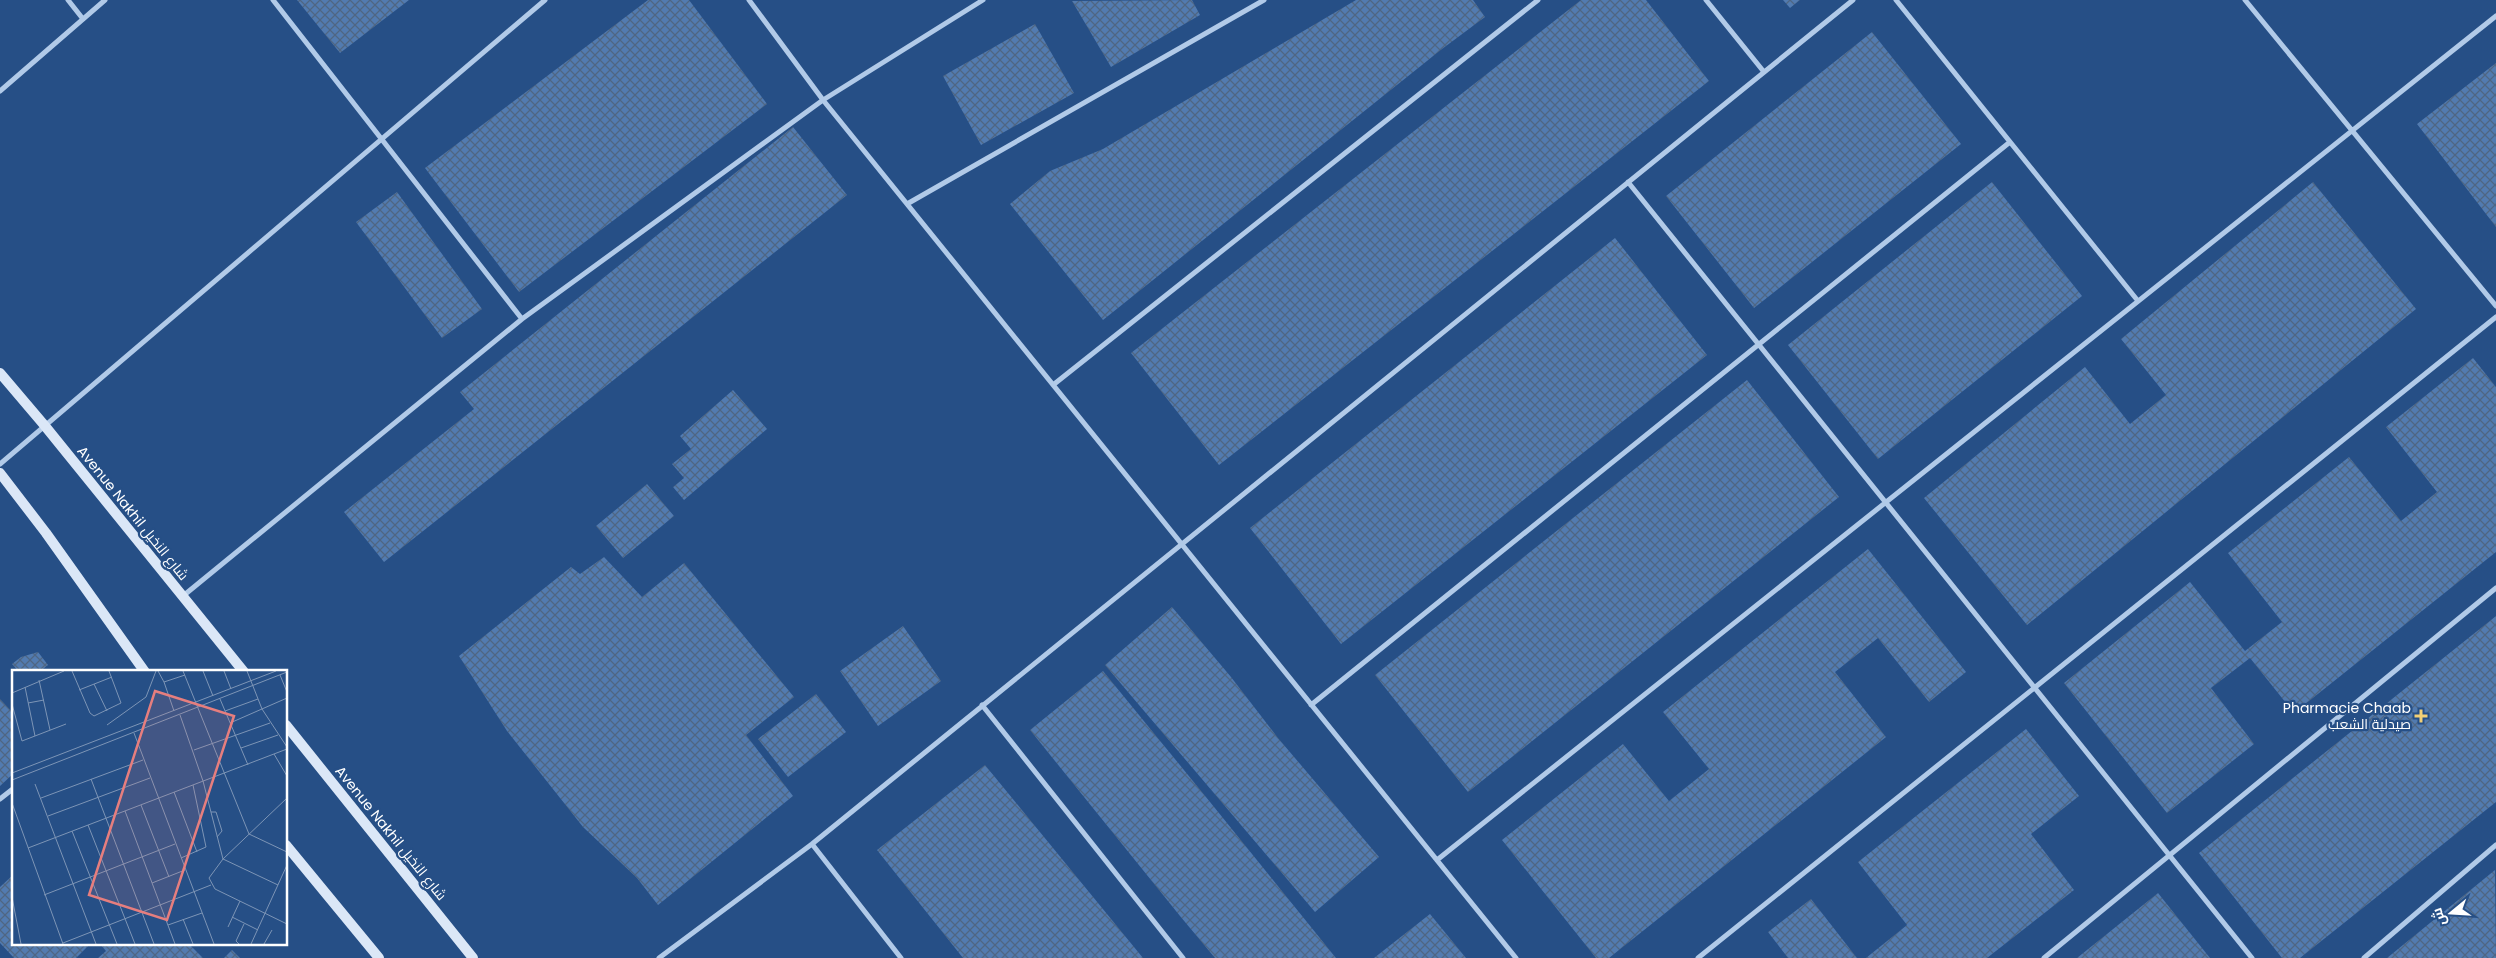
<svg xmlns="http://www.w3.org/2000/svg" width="2496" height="958" viewBox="0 0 2496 958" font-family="Poppins,Cairo,sans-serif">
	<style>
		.building { fill: url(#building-cross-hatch) }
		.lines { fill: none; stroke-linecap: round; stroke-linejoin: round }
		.street { stroke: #b1cae8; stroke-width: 5 }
		.secondary { stroke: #dbe7f7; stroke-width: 10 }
		.poi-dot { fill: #f1cf76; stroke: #264f86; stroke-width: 2 }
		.labels { text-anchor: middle; stroke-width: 4.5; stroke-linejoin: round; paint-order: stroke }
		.street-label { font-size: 14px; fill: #fff; stroke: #264f86 }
		.poi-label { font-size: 14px; fill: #fff; stroke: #264f86; text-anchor: end }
		.inset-road { fill: none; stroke: #7d95b6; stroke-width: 1 }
		.view { fill: #e67e7e; fill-opacity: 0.15; stroke: #e67e7e; stroke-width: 2.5 }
		.inset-edge { fill: none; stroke: #fff; stroke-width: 2.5 }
	</style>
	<defs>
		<pattern id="building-cross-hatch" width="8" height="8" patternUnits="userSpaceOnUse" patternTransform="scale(1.25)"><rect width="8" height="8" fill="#527bb0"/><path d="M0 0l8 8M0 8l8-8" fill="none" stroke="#4f6683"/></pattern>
	</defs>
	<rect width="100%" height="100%" fill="#264f86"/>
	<!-- building -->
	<path class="building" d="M297,0H409L340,53Z
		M648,0H689L767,104L519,292L425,168Z
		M1192,0L1200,15L1111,67L1072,1Z
		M1356,0H1473L1485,17L1442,49L1103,320L1010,204L1050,171L1103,149Z
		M1581,0H1646L1709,81L1219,465L1131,353Z
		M1783,0H1800L1790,8Z
		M1035,24L1074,93L981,145L943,76Z
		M1872,32L1961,144L1754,308L1666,196Z
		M2496,63V227L2417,124Z
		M793,127L847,195L384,562L344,512L474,409L460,392Z
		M1992,182L2082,296L1878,459L1788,345Z
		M2313,182L2416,309L2027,625L1924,498L2085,367L2130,424L2166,395L2121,339Z
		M397,192L482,309L442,338L356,222Z
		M1615,238L1707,355L1341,644L1250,528Z
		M2473,358L2496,387V552L2294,713L2250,658L2211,688L2254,744L2167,813L2064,683L2190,582L2245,651L2282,622L2228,553L2349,457L2401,521L2437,492L2386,427Z
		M1747,380L1839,497L1468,792L1375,675Z
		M733,390L767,429L684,500L673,487L684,478L672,464L691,449L680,436Z
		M647,484L674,516L623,558L596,526Z
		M1868,549L1966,672L1929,702L1878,638L1835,672L1886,737L1609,958H1596L1502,840L1623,744L1669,801L1709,769L1663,712Z
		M604,557L642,597L684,563L794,697L746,735L793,796L658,905L637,878L583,827L507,731L459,656L571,567L580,574Z
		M1172,607L1231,677L1278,738L1379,857L1315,912L1105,665Z
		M2496,616V802L2300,958H2282L2199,853Z
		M903,626L941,681L878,726L840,671Z
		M38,652L48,665L39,672H19L12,664L21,657Z
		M1103,671L1206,797L1336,958H1215L1180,916L1030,730Z
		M816,694L846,732L788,777L758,739Z
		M0,699L14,714V773L0,786Z
		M2026,729L2079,796L2031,834L2074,890L1987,958H1866L1907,925L1858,862Z
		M985,765L1143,958H963L877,850Z
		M2495,870L2496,958H2387Z
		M14,874V944H90L76,958H14L0,943V887Z
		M2158,893L2210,958H2077Z
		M1811,899L1857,958H1788L1768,932Z
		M1430,914L1466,958H1374Z
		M100,944H189L203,958H98L106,951Z
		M232,950L240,958H224Z"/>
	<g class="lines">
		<!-- street -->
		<path class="street" d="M68,0L83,19
			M273,0L522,319
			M749,0L823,100L1516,958
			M1706,0L1764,72
			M1896,0L2138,301
			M2245,0L2496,306
			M0,91L105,0
			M1628,182L2252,958
			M907,204L1264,0
			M1053,385L1538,0
			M0,464L545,0
			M183,596L522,319L823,100L983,0
			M982,705L1183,958
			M1311,705L2010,142
			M0,799L14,788
			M812,844L901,958
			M1437,860L2496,16
			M659,958L812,844L1853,0
			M1698,958L2496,317
			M2044,958L2496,588
			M2364,958L2496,845"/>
		<!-- secondary -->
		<path class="secondary" d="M0,373L45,426L244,672
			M0,473L46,533L145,672
			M286,725L473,958
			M286,845L379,958"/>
	</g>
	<!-- markers -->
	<path class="poi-dot" d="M2418.5 708.5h5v5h5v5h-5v5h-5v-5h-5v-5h5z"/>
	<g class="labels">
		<!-- street labels -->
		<g class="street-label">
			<text transform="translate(133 513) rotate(51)" y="5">Avenue Nakhil شارع النخيل</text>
			<text transform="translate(391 833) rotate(51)" y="5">Avenue Nakhil شارع النخيل</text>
		</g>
		<!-- poi labels -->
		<g class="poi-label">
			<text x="2411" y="713">Pharmacie Chaab<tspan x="2411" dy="16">صيدلية الشعب</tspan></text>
		</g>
	</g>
	<!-- overview -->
	<g transform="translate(12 670)">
		<rect width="275" height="275" fill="#264f86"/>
		<path class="inset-road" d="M60,1L78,43L82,46L109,33L97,1M146,1L152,12L173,5M171,1L237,164L275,182M191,1L201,26M212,1L219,19M235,1L250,39L275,77M268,5L275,22M27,10L38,60M152,12L162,41M82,14L95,41M13,17L23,66M67,20L100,7M0,23L52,1M208,29L236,95M16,33L32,30M0,34L10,71L54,54M213,41L246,29M168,45L191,111L211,189L266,215M218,53L275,28M95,55L134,27L144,1M122,63L202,274M229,78L266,65M182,80L258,53M262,84L275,106M0,103L264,1M79,109L142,274M0,110L275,2M23,114L84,274M162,122L185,182M29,128L131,90M275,128L211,189L197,208L203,219L275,254M0,133L51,274M129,135L157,207M113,141L163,274M199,142H204L210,161L205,167M36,146L138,108M76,155L123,274M60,161L105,274M16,178L275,79M169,188L194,177L181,115M140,213L173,200M32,225L163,174M0,227L9,274M220,247L246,260M171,249L181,274M156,255L190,243M216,257L228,231M51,273L199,215M227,274L224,271L232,254M239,274L275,195M252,274L260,260"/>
		<path class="view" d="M143,21L222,46L155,250L77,225Z"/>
		<rect width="275" height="275" class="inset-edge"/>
	</g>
	<!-- north arrow -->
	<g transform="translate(2451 913) rotate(252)" stroke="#264f86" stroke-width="4" paint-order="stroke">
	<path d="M0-4L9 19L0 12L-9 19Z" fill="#ffffff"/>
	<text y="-8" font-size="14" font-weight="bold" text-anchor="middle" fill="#ffffff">ش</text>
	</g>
</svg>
